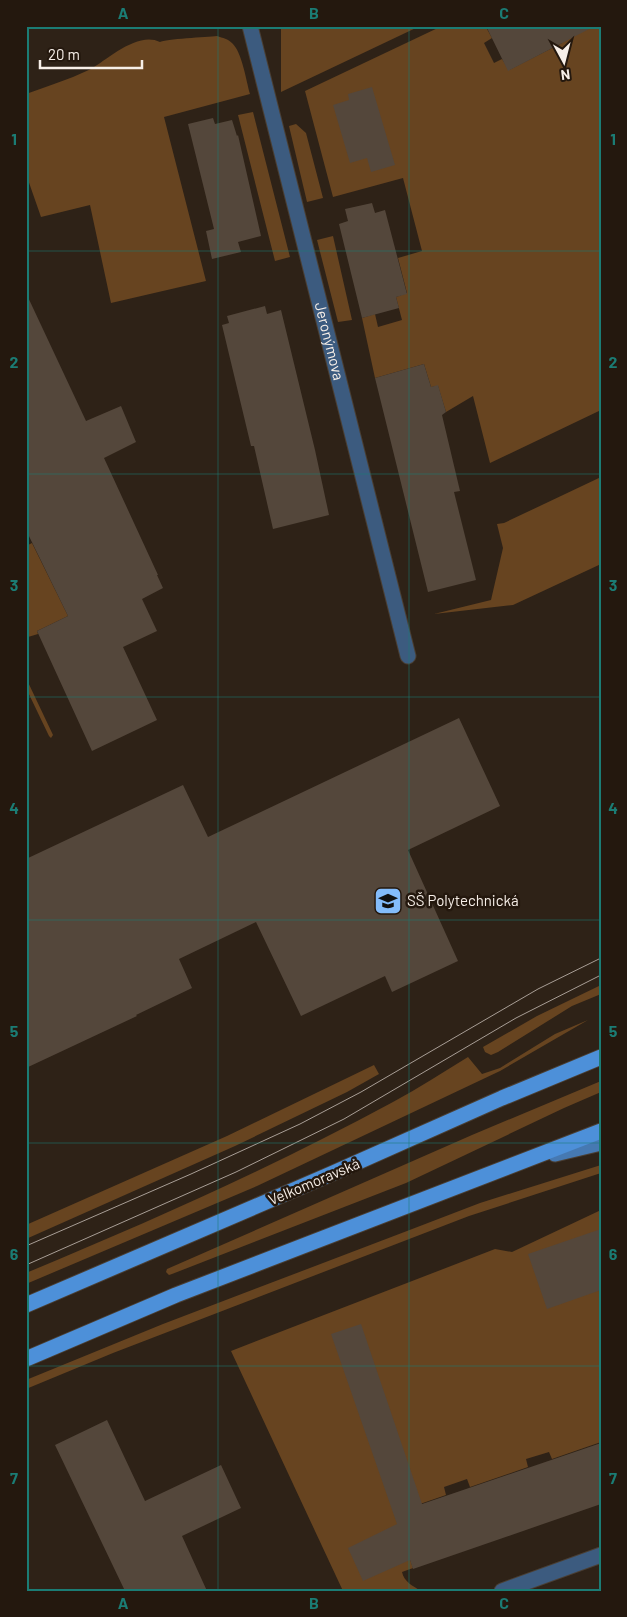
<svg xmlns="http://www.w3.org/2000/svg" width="627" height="1617" viewBox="0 0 627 1617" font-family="Barlow,sans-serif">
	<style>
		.green { fill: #674420 }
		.building { fill: #54473b }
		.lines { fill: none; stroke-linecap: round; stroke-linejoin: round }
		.street-casing { stroke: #4a3f34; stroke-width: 17 }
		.secondary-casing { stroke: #4a3f34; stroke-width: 17 }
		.primary-casing { stroke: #4a3f34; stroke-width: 17 }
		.street { stroke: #3c5b7f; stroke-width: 15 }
		.secondary { stroke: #4679b2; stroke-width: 15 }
		.primary { stroke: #4d90d9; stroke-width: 15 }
		.tram { stroke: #a89e96; stroke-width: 1 }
		.grid { fill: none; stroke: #1b7c74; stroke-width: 1; stroke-opacity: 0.55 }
		.labels { text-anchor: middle; stroke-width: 5; stroke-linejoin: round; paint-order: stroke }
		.street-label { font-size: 15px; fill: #f7efe8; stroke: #24180e }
		.poi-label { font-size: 15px; fill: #f7efe8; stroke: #24180e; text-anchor: start }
		.neatline { fill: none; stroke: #1b7c74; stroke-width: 2 }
		.grid-label { font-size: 16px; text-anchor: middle; font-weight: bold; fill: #1b7c74 }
	</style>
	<rect width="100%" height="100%" fill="#2e2217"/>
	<!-- green -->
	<path class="green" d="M281,26H420L281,92Z
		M442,26H490V27L487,29L492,38L484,43L494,63L502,59L509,70L562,43L554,26H601V410L490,463L473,396L446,412L438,386L431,387L424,364L375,378L362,318L375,314L378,327L402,320L396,297L407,293L398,258L422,251L403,178L333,197L305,91Z
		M217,36C223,38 228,39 232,43C242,52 246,80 250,94L164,117L206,281L111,303L90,205L41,217L26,174V94C42,88 58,83 73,77C79,74 85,72 91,69C108,59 138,31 160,42C165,39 207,37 217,36Z
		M253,112L290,257L275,261L238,115Z
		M296,124L306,133L323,198L307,202L289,126Z
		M333,236L352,320L338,322L317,240Z
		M601,477V564L513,605L434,614L491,600L503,548L497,524L504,523Z
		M32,543L68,616L37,631L38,634L28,637L26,633V546Z
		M26,678L53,735L51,738L49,736L26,688Z
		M601,985V994L572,1006L498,1052L491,1055L485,1052L483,1047L537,1016Z
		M588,1020L500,1071L257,1186L26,1284V1273C151,1221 275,1166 393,1102C419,1088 443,1072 468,1057L482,1074L500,1068L555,1034Z
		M374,1065L379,1074L347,1092L235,1146L26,1239V1225L227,1136Z
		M601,1081V1092L564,1108L406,1183L172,1274L169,1275L166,1272L167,1269L472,1135Z
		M601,1165V1173L469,1216L113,1353L26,1389V1380L163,1324L407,1231L480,1203Z
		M601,1210V1442L552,1459L549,1452L526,1459L528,1467L470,1487L467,1479L444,1487L446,1495L394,1513L413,1568L402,1572C404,1582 413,1586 421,1591H343L231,1351L495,1249L512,1252Z"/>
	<!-- building -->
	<path class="building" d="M486,26H595L508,71Z
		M372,87L395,165L371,172L367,158L350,163L333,105L349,100L348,94Z
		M213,118L215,124L232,120L237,136L238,135L261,236L238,242L241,252L212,259L206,231L214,229L188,124Z
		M372,203L375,213L385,210L407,294L396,297L399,308L362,318L339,224L348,221L345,209Z
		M26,293L86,421L121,406L136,442L104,458L158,575H157L163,588L142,599L157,631L123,647L157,720L92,751L37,631L68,616L26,530Z
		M265,306L267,314L281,310L315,450L329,515L273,529L254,446H251L222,325L229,323L227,316Z
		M424,364L431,387L438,385L446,412L442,415L460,491L454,492L476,580L428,592L375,378Z
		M459,718L500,806L408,850L458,961L392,992L385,976L301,1016L256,922L179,959L192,988L136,1015L137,1016L26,1068V859L183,785L208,837Z
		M601,1229V1290L547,1309L528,1254Z
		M361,1324L422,1504L601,1443V1504L413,1569L410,1560L363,1581L348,1548L397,1524L331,1334Z
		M107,1420L145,1501L221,1465L241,1508L182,1536L207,1591H125L55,1445Z"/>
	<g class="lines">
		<!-- street casing -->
		<g class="street-casing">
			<g id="street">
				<path id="s1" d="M250,26L408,656"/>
				<path d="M502,1591L601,1555"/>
			</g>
		</g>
		<!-- secondary casing -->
		<g class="secondary-casing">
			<path id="secondary" d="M555,1154L601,1143"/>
		</g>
		<!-- primary casing -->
		<g class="primary-casing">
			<path id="primary" d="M26,1305L331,1174L502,1098L601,1057
				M26,1359L176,1295L601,1131"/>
		</g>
		<!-- street -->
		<use href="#street" class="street"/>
		<!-- secondary -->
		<use href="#secondary" class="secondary"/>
		<!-- primary -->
		<use href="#primary" class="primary"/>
		<!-- tram -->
		<path class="tram" d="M26,1246L191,1174L300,1124L361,1092L538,989L601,958
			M26,1265L236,1172L344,1119L516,1018L601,975"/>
	</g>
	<!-- grid -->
	<path class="grid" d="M218,26V1591M409,26V1591M26,251H601M26,474H601M26,697H601M26,920H601M26,1143H601M26,1366H601"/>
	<!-- icons -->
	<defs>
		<g id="school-square" transform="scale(1.4375)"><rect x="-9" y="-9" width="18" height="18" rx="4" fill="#83bcfb" stroke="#24180e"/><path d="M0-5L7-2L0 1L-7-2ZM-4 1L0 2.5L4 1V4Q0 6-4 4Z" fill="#111"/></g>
	</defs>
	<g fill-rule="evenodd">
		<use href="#school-square" x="388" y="901"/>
	</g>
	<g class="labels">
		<!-- street labels -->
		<g class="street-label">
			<text dy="5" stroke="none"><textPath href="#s1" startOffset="325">Jeronýmova</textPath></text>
			<text transform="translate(314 1182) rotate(-23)" y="5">Velkomoravská</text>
		</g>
		<!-- poi labels -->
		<g class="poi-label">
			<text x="407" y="906">SŠ Polytechnická</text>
		</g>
	</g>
	<!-- border -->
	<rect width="627" height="1617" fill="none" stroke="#24180e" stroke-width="55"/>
	<!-- north arrow -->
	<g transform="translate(564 62) rotate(173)" stroke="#24180e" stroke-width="4" paint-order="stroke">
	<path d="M0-4L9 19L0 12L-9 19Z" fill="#f7efe8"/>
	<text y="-8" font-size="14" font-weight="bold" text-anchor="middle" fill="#f7efe8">N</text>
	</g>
	<!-- scale -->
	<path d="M40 60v8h102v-8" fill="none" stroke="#f7efe8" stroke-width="2.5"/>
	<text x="48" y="60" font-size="15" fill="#f7efe8" stroke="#24180e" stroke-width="4" paint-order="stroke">20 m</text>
	<rect x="28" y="28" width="572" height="1562" class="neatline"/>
	<g class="grid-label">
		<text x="123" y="19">A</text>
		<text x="314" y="19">B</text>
		<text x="504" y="19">C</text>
		<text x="14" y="145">1</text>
		<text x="613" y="145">1</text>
		<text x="14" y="368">2</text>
		<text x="613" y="368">2</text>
		<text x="14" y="591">3</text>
		<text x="613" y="591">3</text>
		<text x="14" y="814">4</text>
		<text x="613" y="814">4</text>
		<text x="14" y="1037">5</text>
		<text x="613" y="1037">5</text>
		<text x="14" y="1260">6</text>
		<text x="613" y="1260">6</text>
		<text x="14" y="1484">7</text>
		<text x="613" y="1484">7</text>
		<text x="123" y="1609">A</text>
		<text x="314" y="1609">B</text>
		<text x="504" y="1609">C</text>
	</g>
</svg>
